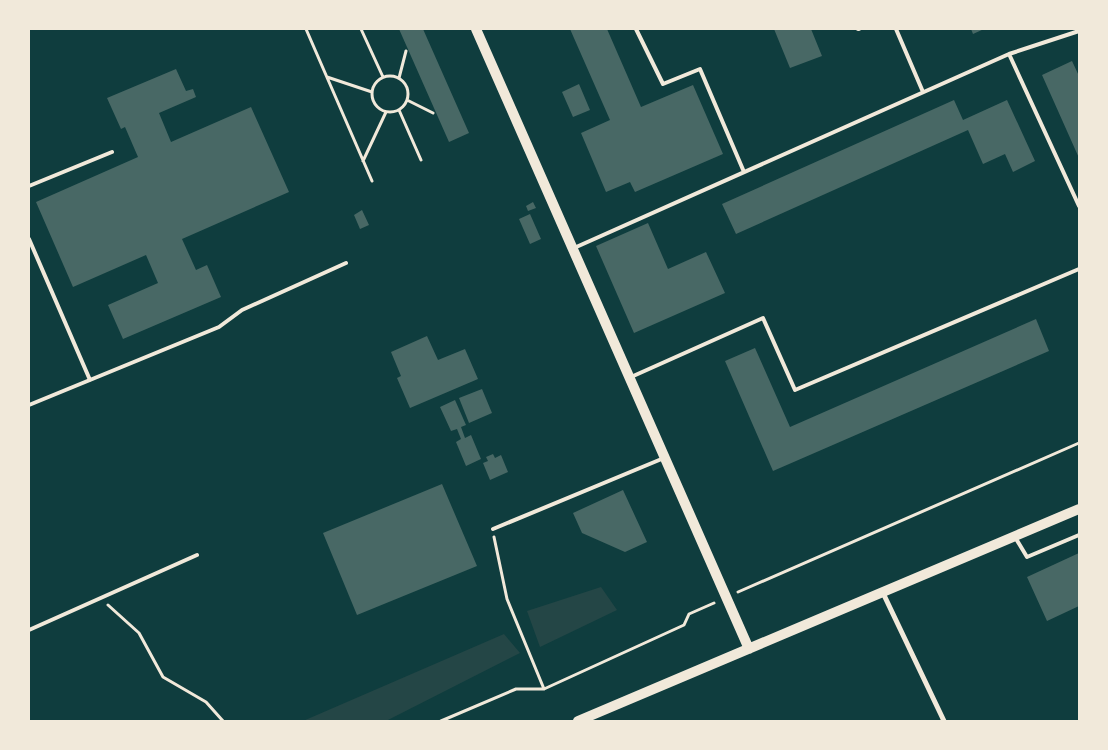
<svg xmlns="http://www.w3.org/2000/svg" width="1108" height="750" viewBox="0 0 1108 750" font-family="'Fira Sans Condensed',sans-serif">
	<style>
		.green { fill: #244646 }
		.building { fill: #486865 }
		.lines { fill: none; stroke-linecap: round; stroke-linejoin: round }
		.path { stroke: #f1e9da; stroke-width: 3 }
		.service { stroke: #f1e9da; stroke-width: 4 }
		.minor { stroke: #f1e9da; stroke-width: 5 }
		.secondary { stroke: #f1e9da; stroke-width: 10 }
	</style>
	<rect width="100%" height="100%" fill="#0f3d3e"/>
	<!-- green -->
	<path class="green" d="M601,587L617,610L540,647L527,611Z
		M504,634L520,653L386,721H303Z"/>
	<!-- building -->
	<path class="building" d="M399,29H423L469,133L449,142Z
		M570,29H607L641,107L693,85L723,154L635,192L630,182L606,192L581,133L610,120Z
		M774,29H811L822,56L790,68Z
		M971,29H984L973,34Z
		M1072,61L1079,76V158L1042,75Z
		M176,69L186,91L193,89L196,97L159,113L171,142L251,107L289,192L182,239L196,270L207,265L221,297L123,339L108,305L158,283L146,255L73,287L36,202L138,157L125,127L121,129L107,98Z
		M579,84L590,110L573,117L562,92Z
		M954,100L963,120L1007,100L1035,161L1013,172L1005,154L983,164L968,130L736,234L722,204Z
		M533,202L536,208L528,211L526,206Z
		M362,210L369,225L360,229L354,215Z
		M530,214L541,239L530,244L519,219Z
		M648,223L668,269L706,252L725,293L634,333L596,246Z
		M1036,319L1049,351L773,471L725,361L755,348L790,427Z
		M427,336L438,360L465,349L478,379L410,408L397,378L401,376L391,352Z
		M482,389L492,413L469,423L459,398Z
		M455,400L466,425L461,427L465,438L471,435L481,459L466,466L456,442L461,439L457,429L451,431L440,407Z
		M493,454L495,458L501,455L508,472L490,480L483,463L488,461L486,457Z
		M442,484L477,566L357,615L323,533Z
		M623,490L647,542L625,552L582,533L573,513Z
		M1079,553V606L1047,621L1027,577Z"/>
	<g class="lines">
		<!-- path -->
		<path class="path" d="M306,29L372,181
			M361,29L383,77
			M372 94a18 18 0 1 1 36 0a18 18 0 1 1-36 0Z
			M327,77L372,92
			M399,78L406,51
			M407,100L433,113
			M399,110L421,160
			M363,161L386,112
			M494,537L507,599L544,689
			M738,592L1079,443
			M108,605L139,633L163,677L206,702L223,721
			M441,721L516,689H544L684,625L689,614L714,603"/>
		<!-- service -->
		<path class="service" d="M636,29L663,84L700,69L744,172
			M858,29H859
			M896,29L923,92
			M1009,54L1079,206
			M29,186L112,152
			M29,239L90,380
			M574,248L1009,54L1079,31
			M631,377L763,318L795,390L1079,269
			M29,405L219,327L242,310L346,263
			M493,529L664,458
			M1015,537L1027,557L1079,535
			M29,630L197,555"/>
		<!-- minor -->
		<path class="minor" d="M883,593L944,721"/>
		<!-- secondary -->
		<path class="secondary" d="M476,29L749,649
			M578,721L1079,509"/>
	</g>
	<!-- border -->
	<rect width="1108" height="750" fill="none" stroke="#f1e9da" stroke-width="60"/>
</svg>
